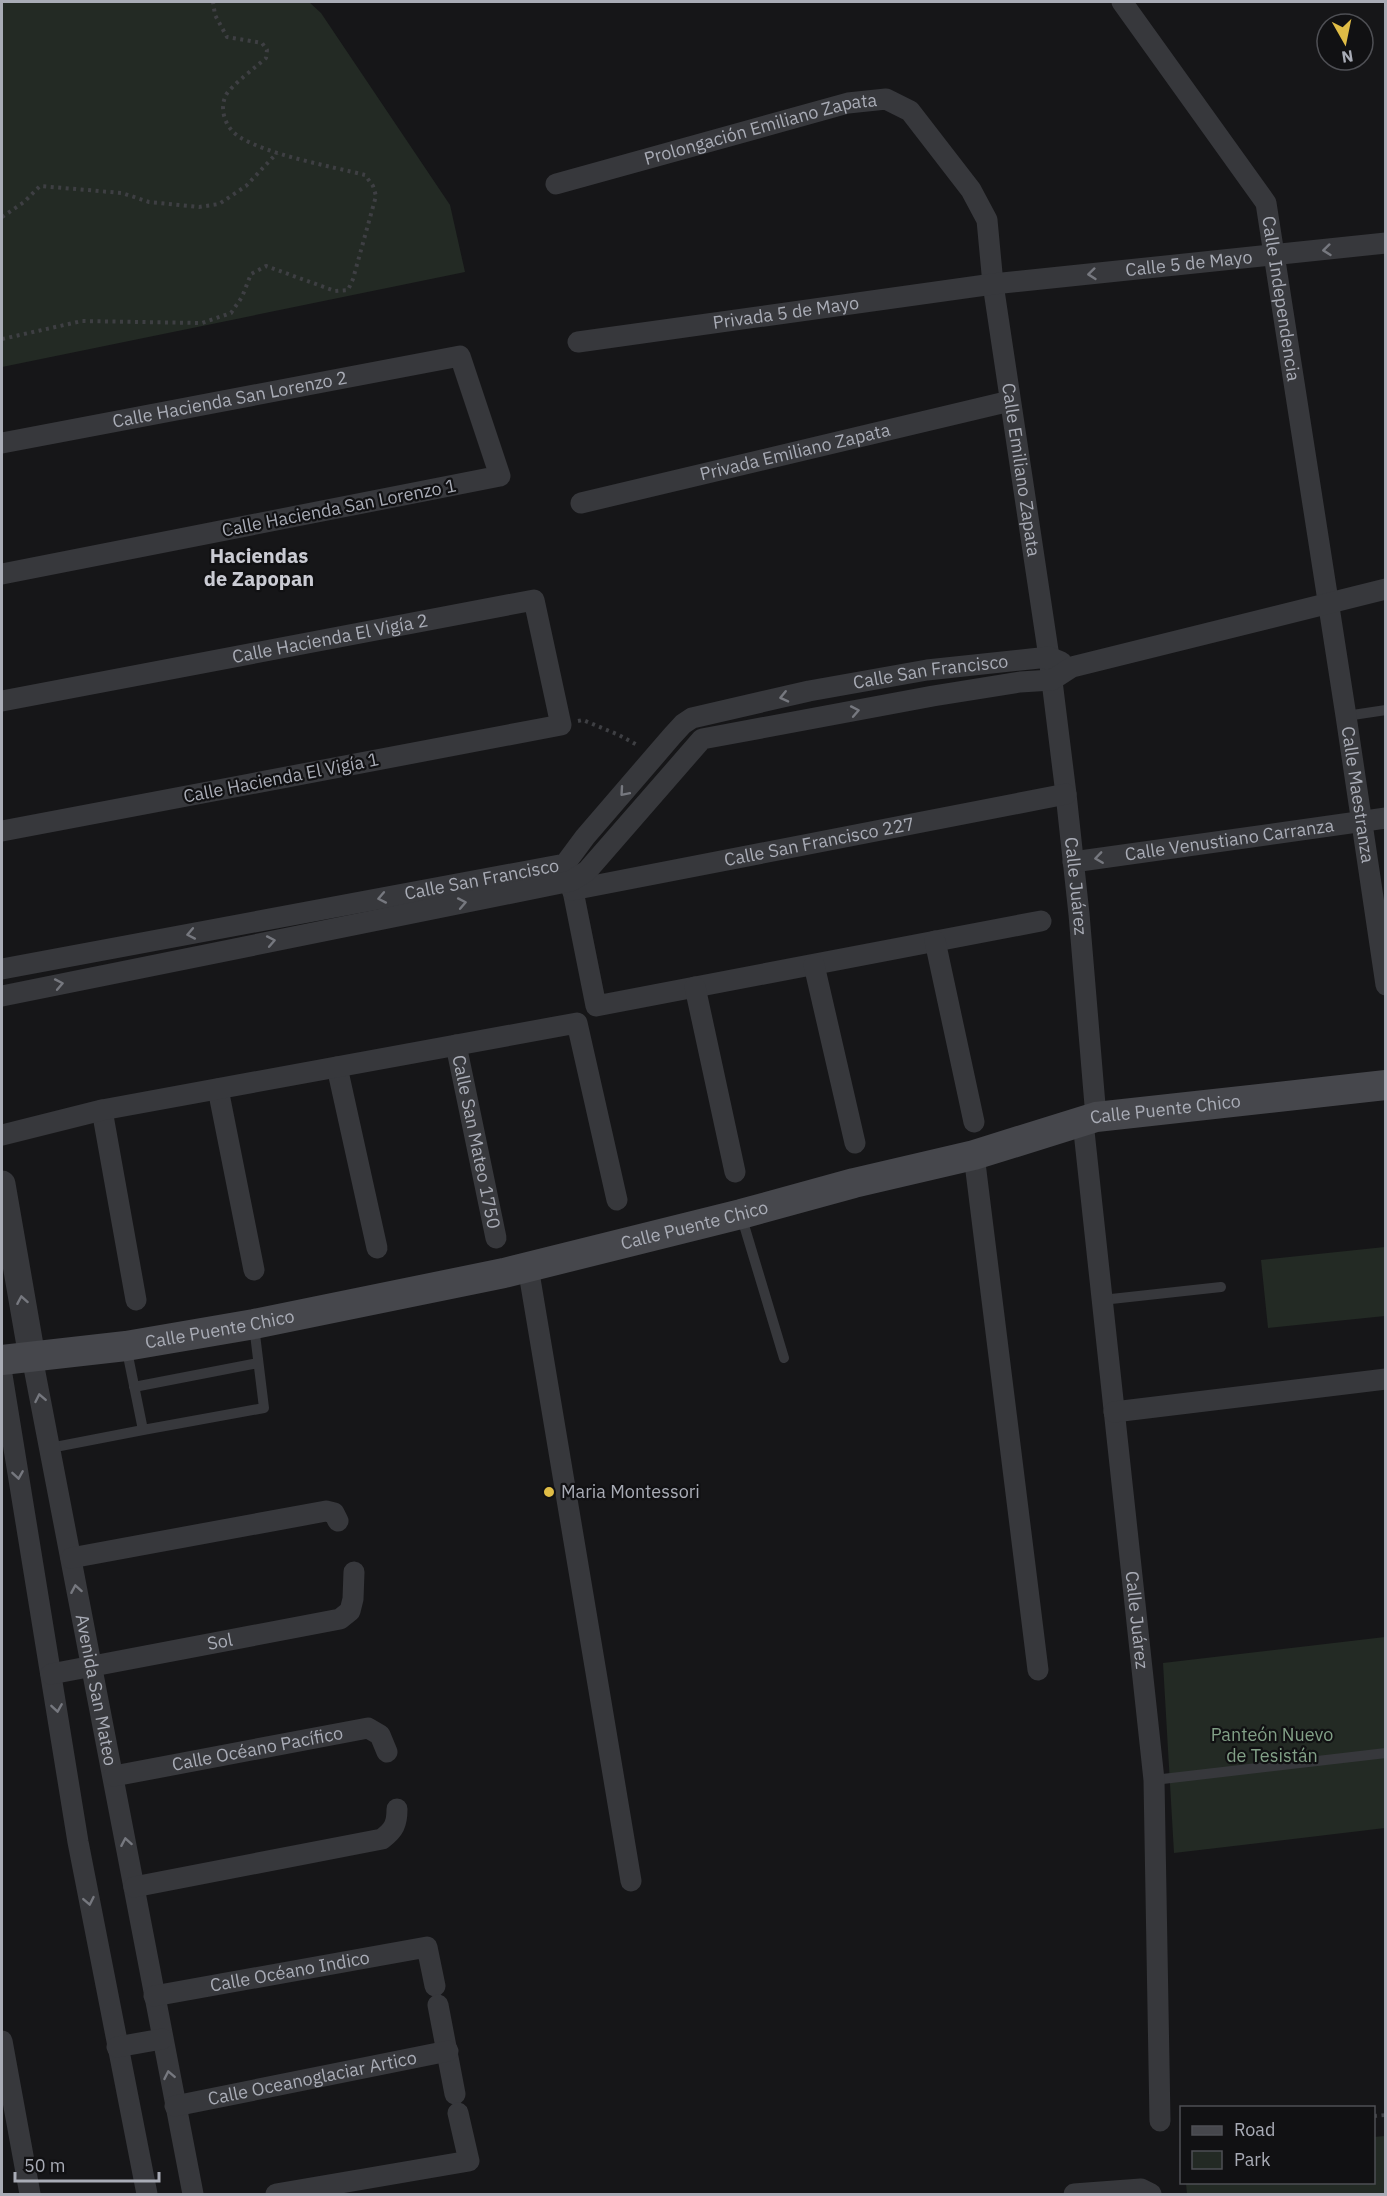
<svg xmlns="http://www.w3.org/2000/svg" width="1387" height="2196" viewBox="0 0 1387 2196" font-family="'IBM Plex Sans',sans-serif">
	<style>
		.green { fill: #232a24 }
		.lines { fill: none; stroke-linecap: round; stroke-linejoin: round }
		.path { stroke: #3e3f43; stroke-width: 4; stroke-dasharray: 3 4.5; stroke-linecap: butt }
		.service { stroke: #37383c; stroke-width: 10 }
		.minor { stroke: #37383c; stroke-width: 21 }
		.tertiary { stroke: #37383c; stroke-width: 27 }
		.secondary { stroke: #46474c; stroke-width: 30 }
		.oneway { stroke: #76787f }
		.poi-dot { fill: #e0bd46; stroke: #111113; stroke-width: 2 }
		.labels { text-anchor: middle; stroke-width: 4.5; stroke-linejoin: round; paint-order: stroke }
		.street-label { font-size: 18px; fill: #a9acb6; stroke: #111113 }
		.poi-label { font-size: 18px; fill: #a9acb6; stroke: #111113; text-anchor: start }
		.park-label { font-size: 18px; fill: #82a087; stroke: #111113 }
		.neighbourhood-label { font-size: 20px; font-weight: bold; fill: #cacbd3; stroke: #111113 }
	</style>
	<rect width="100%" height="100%" fill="#161618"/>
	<!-- green -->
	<path class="green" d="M2,2H309L321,13L450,205L465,272L2,367Z
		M1385,1247V1316L1268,1328L1261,1260Z
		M1385,1637V1828L1174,1853L1163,1663Z
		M1385,2136V2194H1187L1186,2183L1374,2182V2137Z"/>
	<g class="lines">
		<!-- path -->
		<path class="path" d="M2,217L24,202L40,186L122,193L149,202L199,207L219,204L246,186L277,153
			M2,339L82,321L202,323L231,313L242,297L251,274L266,266L335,291L348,290L353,279L376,196L373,186L365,175C330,166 267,155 238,136C225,127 219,109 226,95C230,87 258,65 266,58L267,50L262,43L227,37L215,15L213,2
			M578,721L583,720L619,735L639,746
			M1374,2116L1386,2115"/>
		<!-- service -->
		<path class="service" d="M1346,716L1386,710
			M741,1215L784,1358
			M1102,1300L1221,1287
			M126,1346L143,1430L264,1408L254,1326
			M134,1387L258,1363
			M50,1448L143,1430
			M1154,1780L1386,1753"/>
		<!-- minor -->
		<g class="minor">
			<path id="s1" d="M1122,2L1266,203L1346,716L1386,985"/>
			<path id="s2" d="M556,184L848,103L886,99L910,111L971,190L987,220L993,284L1049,657L1066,794L1079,914L1096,1117"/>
			<path id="s3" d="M578,342L993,284L1386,243"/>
			<path id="s4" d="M2,443L460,356L500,476L2,574"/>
			<path id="s5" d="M581,503L1010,401"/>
			<path id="s6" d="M2,701L534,600L561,725L2,831"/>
			<path id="s7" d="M1073,862L1386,818"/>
			<path d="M566,869L571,881L596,1006L1041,921"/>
			<path id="s8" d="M572,890L1066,794"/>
			<path d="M935,941L974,1122"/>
			<path d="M814,965L855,1143"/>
			<path id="s9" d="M2,969L565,864L585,837L672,736L683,724L692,718L809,691L927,670L1049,657L1061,662"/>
			<path d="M695,987L735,1172"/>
			<path d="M2,996L571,881L587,871L702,739L933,696L1020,682L1052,680L1072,667L1386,589"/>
			<path id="s10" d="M456,1045L496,1238"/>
			<path d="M337,1067L377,1248"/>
			<path d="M218,1089L254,1270"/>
			<path d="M102,1110L136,1300"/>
			<path id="s11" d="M1083,1122L1154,1780L1160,2121"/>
			<path d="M2,1135L102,1110L577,1023L617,1200"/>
			<path d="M974,1155L1038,1670"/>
			<path d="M528,1267L631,1881"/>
			<path id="s12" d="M32,1357L193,2194"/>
			<path d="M2,1375L78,1842L147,2194"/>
			<path d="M1114,1412L1386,1379"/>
			<path d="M71,1558L326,1511L334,1513L338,1521"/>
			<path id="s13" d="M51,1674L340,1619L350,1611L353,1599L354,1572"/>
			<path id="s14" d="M114,1776L368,1728L380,1735L387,1752"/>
			<path d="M134,1887L382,1839C394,1830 397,1824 397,1809"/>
			<path id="s15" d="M154,1996L427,1947L435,1986"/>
			<path d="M438,2005L455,2094"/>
			<path d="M2,2041L30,2194"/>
			<path d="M117,2047L162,2039"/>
			<path id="s16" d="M175,2106L448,2051"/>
			<path d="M276,2194L469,2161L458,2113"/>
			<path d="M1074,2194L1141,2189L1151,2194"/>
		</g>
		<!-- tertiary -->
		<path class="tertiary" d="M2,1184L32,1357"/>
		<!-- secondary -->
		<path class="secondary" id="s17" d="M2,1360L126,1346L254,1324L504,1273L741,1214L854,1183L974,1155L1096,1117L1386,1085"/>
	</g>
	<!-- one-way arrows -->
	<defs><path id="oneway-chevron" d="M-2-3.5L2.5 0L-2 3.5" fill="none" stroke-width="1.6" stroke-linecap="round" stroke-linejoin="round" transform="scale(1.5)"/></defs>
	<g class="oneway">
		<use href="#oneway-chevron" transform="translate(1327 250) rotate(174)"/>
		<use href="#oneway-chevron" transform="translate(1092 274) rotate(174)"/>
		<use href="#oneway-chevron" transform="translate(784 697) rotate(167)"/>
		<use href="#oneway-chevron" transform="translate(855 711) rotate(-11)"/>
		<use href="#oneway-chevron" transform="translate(624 792) rotate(131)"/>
		<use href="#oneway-chevron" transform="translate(1099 858) rotate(172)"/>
		<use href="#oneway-chevron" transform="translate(382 898) rotate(169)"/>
		<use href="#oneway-chevron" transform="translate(462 903) rotate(-11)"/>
		<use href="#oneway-chevron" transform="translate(191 934) rotate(169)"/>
		<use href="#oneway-chevron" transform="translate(271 941) rotate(-11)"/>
		<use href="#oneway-chevron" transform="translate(59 984) rotate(-11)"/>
		<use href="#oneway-chevron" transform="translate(22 1300) rotate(-100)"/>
		<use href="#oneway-chevron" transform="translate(40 1398) rotate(-101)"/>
		<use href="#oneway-chevron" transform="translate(18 1475) rotate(81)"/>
		<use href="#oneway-chevron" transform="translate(76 1589) rotate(-100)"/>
		<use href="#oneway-chevron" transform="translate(57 1708) rotate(81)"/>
		<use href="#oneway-chevron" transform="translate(126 1842) rotate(-100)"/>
		<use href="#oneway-chevron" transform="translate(89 1901) rotate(79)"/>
		<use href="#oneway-chevron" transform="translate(169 2075) rotate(-101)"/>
	</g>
	<!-- markers -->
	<circle class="poi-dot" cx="549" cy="1492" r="6"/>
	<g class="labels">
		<!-- street labels -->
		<g class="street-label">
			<text dy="6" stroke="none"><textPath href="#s2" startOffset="212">Prolongación Emiliano Zapata</textPath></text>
			<text dy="6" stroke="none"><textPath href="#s3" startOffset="616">Calle 5 de Mayo</textPath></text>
			<text dy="6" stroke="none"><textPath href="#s1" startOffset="344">Calle Independencia</textPath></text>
			<text dy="6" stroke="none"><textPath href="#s3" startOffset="210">Privada 5 de Mayo</textPath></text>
			<text dy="6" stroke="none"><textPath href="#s4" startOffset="232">Calle Hacienda San Lorenzo 2</textPath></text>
			<text dy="6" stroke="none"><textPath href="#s5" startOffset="220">Privada Emiliano Zapata</textPath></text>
			<text dy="6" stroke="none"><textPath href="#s2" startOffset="754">Calle Emiliano Zapata</textPath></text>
			<text transform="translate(339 508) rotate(-11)" y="6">Calle Hacienda San Lorenzo 1</text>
			<text dy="6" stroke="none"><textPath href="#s6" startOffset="334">Calle Hacienda El Vigía 2</textPath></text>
			<text dy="6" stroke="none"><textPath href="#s9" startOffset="1010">Calle San Francisco</textPath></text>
			<text transform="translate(281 778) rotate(-11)" y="6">Calle Hacienda El Vigía 1</text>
			<text dy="6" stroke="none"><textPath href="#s1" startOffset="846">Calle Maestranza</textPath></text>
			<text dy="6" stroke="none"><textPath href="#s7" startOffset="158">Calle Venustiano Carranza</textPath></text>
			<text dy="6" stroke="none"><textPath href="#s8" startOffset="252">Calle San Francisco 227</textPath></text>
			<text dy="6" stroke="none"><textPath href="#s9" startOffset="488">Calle San Francisco</textPath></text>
			<text dy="6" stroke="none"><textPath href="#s2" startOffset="1174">Calle Juárez</textPath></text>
			<text dy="6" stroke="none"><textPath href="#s17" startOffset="1192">Calle Puente Chico</textPath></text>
			<text dy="6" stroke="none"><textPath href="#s10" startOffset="99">Calle San Mateo 1750</textPath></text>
			<text dy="6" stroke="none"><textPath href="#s17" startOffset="706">Calle Puente Chico</textPath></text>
			<text dy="6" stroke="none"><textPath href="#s17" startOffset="220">Calle Puente Chico</textPath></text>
			<text dy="6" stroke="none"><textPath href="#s11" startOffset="501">Calle Juárez</textPath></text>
			<text dy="6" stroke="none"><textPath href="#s13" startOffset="172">Sol</textPath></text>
			<text dy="6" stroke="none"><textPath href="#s12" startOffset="339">Avenida San Mateo</textPath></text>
			<text dy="6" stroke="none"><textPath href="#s14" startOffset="146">Calle Océano Pacífico</textPath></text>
			<text dy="6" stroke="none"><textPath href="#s15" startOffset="138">Calle Océano Indico</textPath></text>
			<text dy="6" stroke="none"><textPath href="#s16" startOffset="140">Calle Oceanoglaciar Artico</textPath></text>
		</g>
		<!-- poi labels -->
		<g class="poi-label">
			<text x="561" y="1498">Maria Montessori</text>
		</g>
		<!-- park labels -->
		<g class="park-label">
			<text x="1272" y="1741">Panteón Nuevo<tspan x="1272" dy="21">de Tesistán</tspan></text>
		</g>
		<!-- neighbourhood labels -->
		<g class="neighbourhood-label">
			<text x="259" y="563">Haciendas<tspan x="259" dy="23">de Zapopan</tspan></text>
		</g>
	</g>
	<!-- border -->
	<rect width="1387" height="2196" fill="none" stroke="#a9acb6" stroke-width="6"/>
	<!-- legend -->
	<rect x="1180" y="2106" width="195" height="78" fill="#111113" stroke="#4e4f54" stroke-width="1.5"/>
	<rect x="1192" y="2126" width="30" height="9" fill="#46474c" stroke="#4e4f54" stroke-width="1.5"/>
	<text x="1234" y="2136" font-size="18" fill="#a9acb6">Road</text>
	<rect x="1192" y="2151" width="30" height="18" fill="#232a24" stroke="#4e4f54" stroke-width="1.5"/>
	<text x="1234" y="2166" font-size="18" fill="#a9acb6">Park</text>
	<!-- north arrow -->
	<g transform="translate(1345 42) rotate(171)"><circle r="28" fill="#111113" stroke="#4e4f54" stroke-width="1.5"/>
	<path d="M0-4.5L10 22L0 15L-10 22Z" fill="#e0bd46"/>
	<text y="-9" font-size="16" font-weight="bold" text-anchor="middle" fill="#a9acb6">N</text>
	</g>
	<!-- scale -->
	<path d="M15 2172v9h144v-9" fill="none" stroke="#a9acb6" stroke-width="3"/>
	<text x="24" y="2172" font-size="18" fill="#a9acb6" stroke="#111113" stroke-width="4.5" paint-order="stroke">50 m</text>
</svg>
